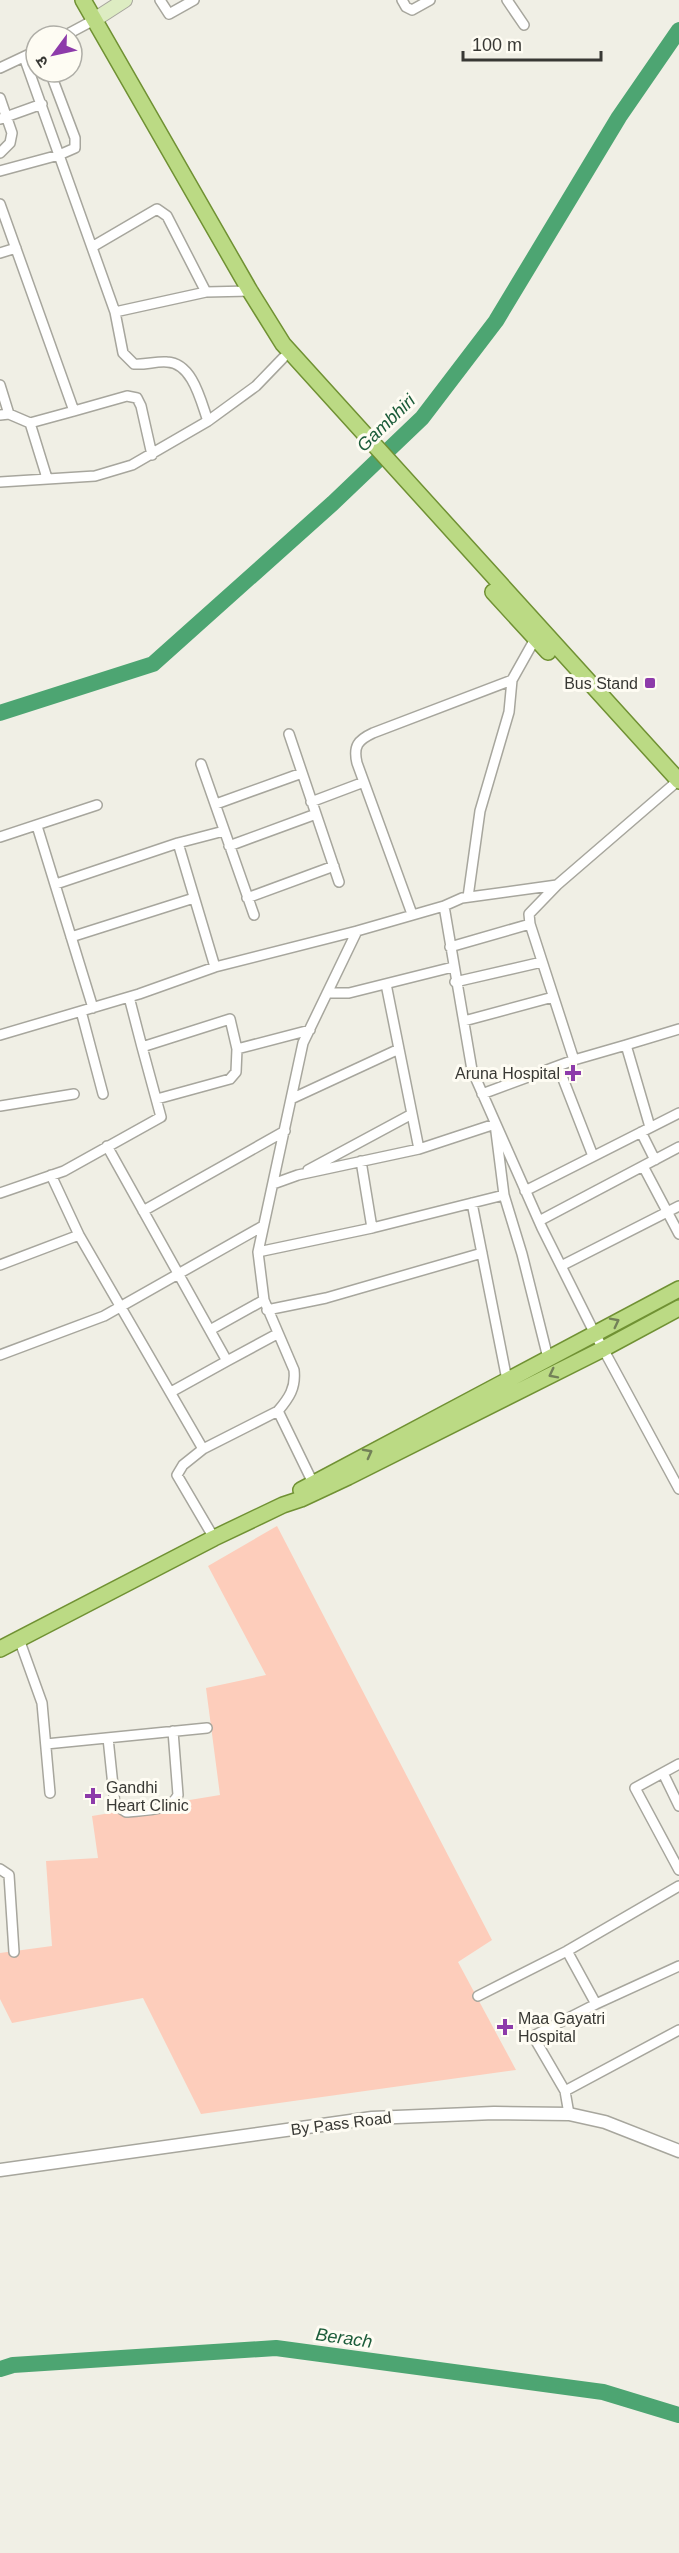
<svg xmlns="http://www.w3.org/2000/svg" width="679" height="2553" viewBox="0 0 679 2553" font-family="Arial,'Noto Sans Devanagari',sans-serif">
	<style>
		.green { fill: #fdcdbb }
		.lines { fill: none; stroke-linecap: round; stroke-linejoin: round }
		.river { stroke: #4da572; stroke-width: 16 }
		.minor-casing { stroke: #a7a69d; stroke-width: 12 }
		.tertiary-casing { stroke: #a7a69d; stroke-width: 15 }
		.secondary-casing { stroke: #a7a69d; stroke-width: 16 }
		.primary-casing { stroke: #709133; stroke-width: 18 }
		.minor { stroke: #fff; stroke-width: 9 }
		.tertiary { stroke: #fff; stroke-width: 12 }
		.secondary { stroke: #ddecc2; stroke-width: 14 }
		.primary { stroke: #bbda84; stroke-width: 15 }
		.oneway { stroke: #738158 }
		.poi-dot { fill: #8d3baa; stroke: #fefcf3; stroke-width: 2 }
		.labels { text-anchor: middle; stroke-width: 6; stroke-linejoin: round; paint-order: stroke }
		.poi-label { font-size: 16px; fill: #383834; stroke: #fefcf3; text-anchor: end }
		.street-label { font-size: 16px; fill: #383834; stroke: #fefcf3 }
		.water-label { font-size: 18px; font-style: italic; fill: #1c5c3a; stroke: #fefcf3 }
	</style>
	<rect width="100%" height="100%" fill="#f0efe5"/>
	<!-- green -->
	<path class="green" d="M277,1526L492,1940L458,1962L516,2070L201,2114L143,1998L12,2023L0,1999V1953L52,1946L46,1861L98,1858L92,1816L220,1795L206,1688L266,1675L208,1566Z"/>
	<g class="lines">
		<!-- river -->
		<path class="river" d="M0,713L153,664L333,503L422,418L496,321L619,117L679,30
			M0,2369L13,2365L276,2348L603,2392L679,2415"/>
		<!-- minor casing -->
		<g class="minor-casing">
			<path id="minor" d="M160,0L169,14L194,0
				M402,0L406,7L412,10L430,0
				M507,0L524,25
				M64,36L94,20
				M0,68L36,51
				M0,98L12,133L10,143L0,153
				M0,119L42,104
				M0,171L59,155L75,148V138L50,72
				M0,204L74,411L30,423L47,478
				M92,247L157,209L167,216L206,292
				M0,253L16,248
				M115,312L206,292L250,291
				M0,385L9,414
				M74,411L127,396L137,398L141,406L152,455
				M0,415L9,414L30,423
				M208,421L256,386L283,358
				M0,482L95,476L132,465L208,421C201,402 193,363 167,362C156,361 146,365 134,364L123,353L115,312L24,57
				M289,734L339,882
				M201,764L254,915
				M673,785L557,885L462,898L444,906L472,1070L542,1228L594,1332L679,1489
				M311,802L364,782
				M216,804L302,773
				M37,826L93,1008
				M0,837L97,805
				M178,843L215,967
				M229,846L316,814
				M56,884L178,843L224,831
				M468,897L480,811L509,712L512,680L535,639
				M247,898L334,866
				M412,914L357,763C353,746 358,740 373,733L512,680
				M71,937L194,898
				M450,947L530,924
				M455,982L542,962
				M386,984L419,1149
				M327,993H349L453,967
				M129,997L142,1047L230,1019L237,1049L310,1030
				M81,1011L103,1094
				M464,1021L553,997
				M0,1035L139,994L215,967L357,931
				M574,1060L626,1045
				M558,1066L593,1156
				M482,1094L574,1060L530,924L529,914L557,885
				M157,1099L230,1079L236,1072L237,1049
				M291,1099L399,1049
				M0,1106L74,1094
				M650,1127L626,1045L679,1029
				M641,1132L655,1160
				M107,1146L227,1361L171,1392
				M643,1166L679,1234
				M308,1170L412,1114
				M51,1175L79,1235L203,1449L183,1465L177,1475L214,1538
				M273,1184L298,1175L419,1149L495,1124L504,1195L522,1254L548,1358
				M525,1191L679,1113
				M0,1193L64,1171L161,1117L142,1047
				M472,1203L507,1380
				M143,1211L285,1131
				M539,1221L679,1147
				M372,1228L504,1195
				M258,1252L372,1228L361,1161
				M0,1265L79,1235
				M561,1266L679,1206
				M267,1310L326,1298L482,1253
				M210,1330L264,1300
				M0,1355L104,1316L263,1226
				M227,1361L277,1334
				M203,1449L278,1411
				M315,1487L278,1411C289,1398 296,1388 294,1370L264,1300L258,1252L303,1043L357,931L444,906
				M19,1639L42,1703L50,1793
				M108,1738L115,1805L126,1812C143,1810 170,1812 178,1795L173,1731
				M46,1744L207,1728
				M679,1764L635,1788L679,1870
				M663,1773L679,1806
				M0,1869L9,1875L14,1952
				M679,1886L567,1951L596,2004L533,2036L565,2091L679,2030
				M478,1996L567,1951
				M596,2004L679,1966
				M565,2091L569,2114"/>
		</g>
		<!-- tertiary casing -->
		<g class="tertiary-casing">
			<path id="tertiary" d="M0,2170L372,2118L494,2113L569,2114L605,2122L679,2151"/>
		</g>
		<!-- secondary casing -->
		<g class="secondary-casing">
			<path id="secondary" d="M94,20L125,0"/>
		</g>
		<!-- primary casing -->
		<g class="primary-casing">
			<path id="primary" d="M83,0L250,291L283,344L679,781
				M493,592L548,652
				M301,1490L679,1289
				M0,1649L214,1538L283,1505L301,1499L348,1477L603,1349L679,1308"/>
		</g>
		<!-- minor -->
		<use href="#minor" class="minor"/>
		<!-- tertiary -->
		<use href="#tertiary" class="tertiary"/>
		<!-- secondary -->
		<use href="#secondary" class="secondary"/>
		<!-- primary -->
		<use href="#primary" class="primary"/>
	</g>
	<!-- one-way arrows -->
	<defs><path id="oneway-chevron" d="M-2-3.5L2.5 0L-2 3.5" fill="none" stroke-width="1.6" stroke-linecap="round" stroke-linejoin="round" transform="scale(1.5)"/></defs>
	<g class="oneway">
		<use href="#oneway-chevron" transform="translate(615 1322) rotate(-27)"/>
		<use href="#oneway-chevron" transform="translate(553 1374) rotate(153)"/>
		<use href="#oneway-chevron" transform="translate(368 1453) rotate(-28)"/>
	</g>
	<!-- markers -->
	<g class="poi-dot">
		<rect x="644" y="677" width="12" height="12" rx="3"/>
		<path d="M570 1064h6v6h6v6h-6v6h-6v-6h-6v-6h6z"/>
		<path d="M90 1787h6v6h6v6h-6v6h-6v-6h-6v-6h6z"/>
		<path d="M502 2018h6v6h6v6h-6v6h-6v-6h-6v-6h6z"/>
	</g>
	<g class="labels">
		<!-- poi labels -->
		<g class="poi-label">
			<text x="638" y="689">Bus Stand</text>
			<text x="560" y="1079">Aruna Hospital</text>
			<text x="106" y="1793" text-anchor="start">Gandhi<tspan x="106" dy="18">Heart Clinic</tspan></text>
			<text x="518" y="2024" text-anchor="start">Maa Gayatri<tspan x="518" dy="18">Hospital</tspan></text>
		</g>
		<!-- street labels -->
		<g class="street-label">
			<text transform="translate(341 2123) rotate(-7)" y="6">By Pass Road</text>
		</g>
		<!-- water labels -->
		<g class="water-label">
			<text transform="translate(386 423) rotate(-44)" y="6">Gambhiri</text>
			<text transform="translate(344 2338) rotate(8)" y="6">Berach</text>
		</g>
	</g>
	<!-- north arrow -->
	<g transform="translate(54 54) rotate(237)"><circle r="28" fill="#fefcf3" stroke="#afaea7" stroke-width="1.5"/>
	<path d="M0-4.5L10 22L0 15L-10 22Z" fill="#8d3baa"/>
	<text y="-9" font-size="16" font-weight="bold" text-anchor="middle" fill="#383834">उ</text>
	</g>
	<!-- scale -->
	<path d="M463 51v9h138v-9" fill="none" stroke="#383834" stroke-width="3"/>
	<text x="472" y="51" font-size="18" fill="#383834" stroke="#fefcf3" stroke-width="4.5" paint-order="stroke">100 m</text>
</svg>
